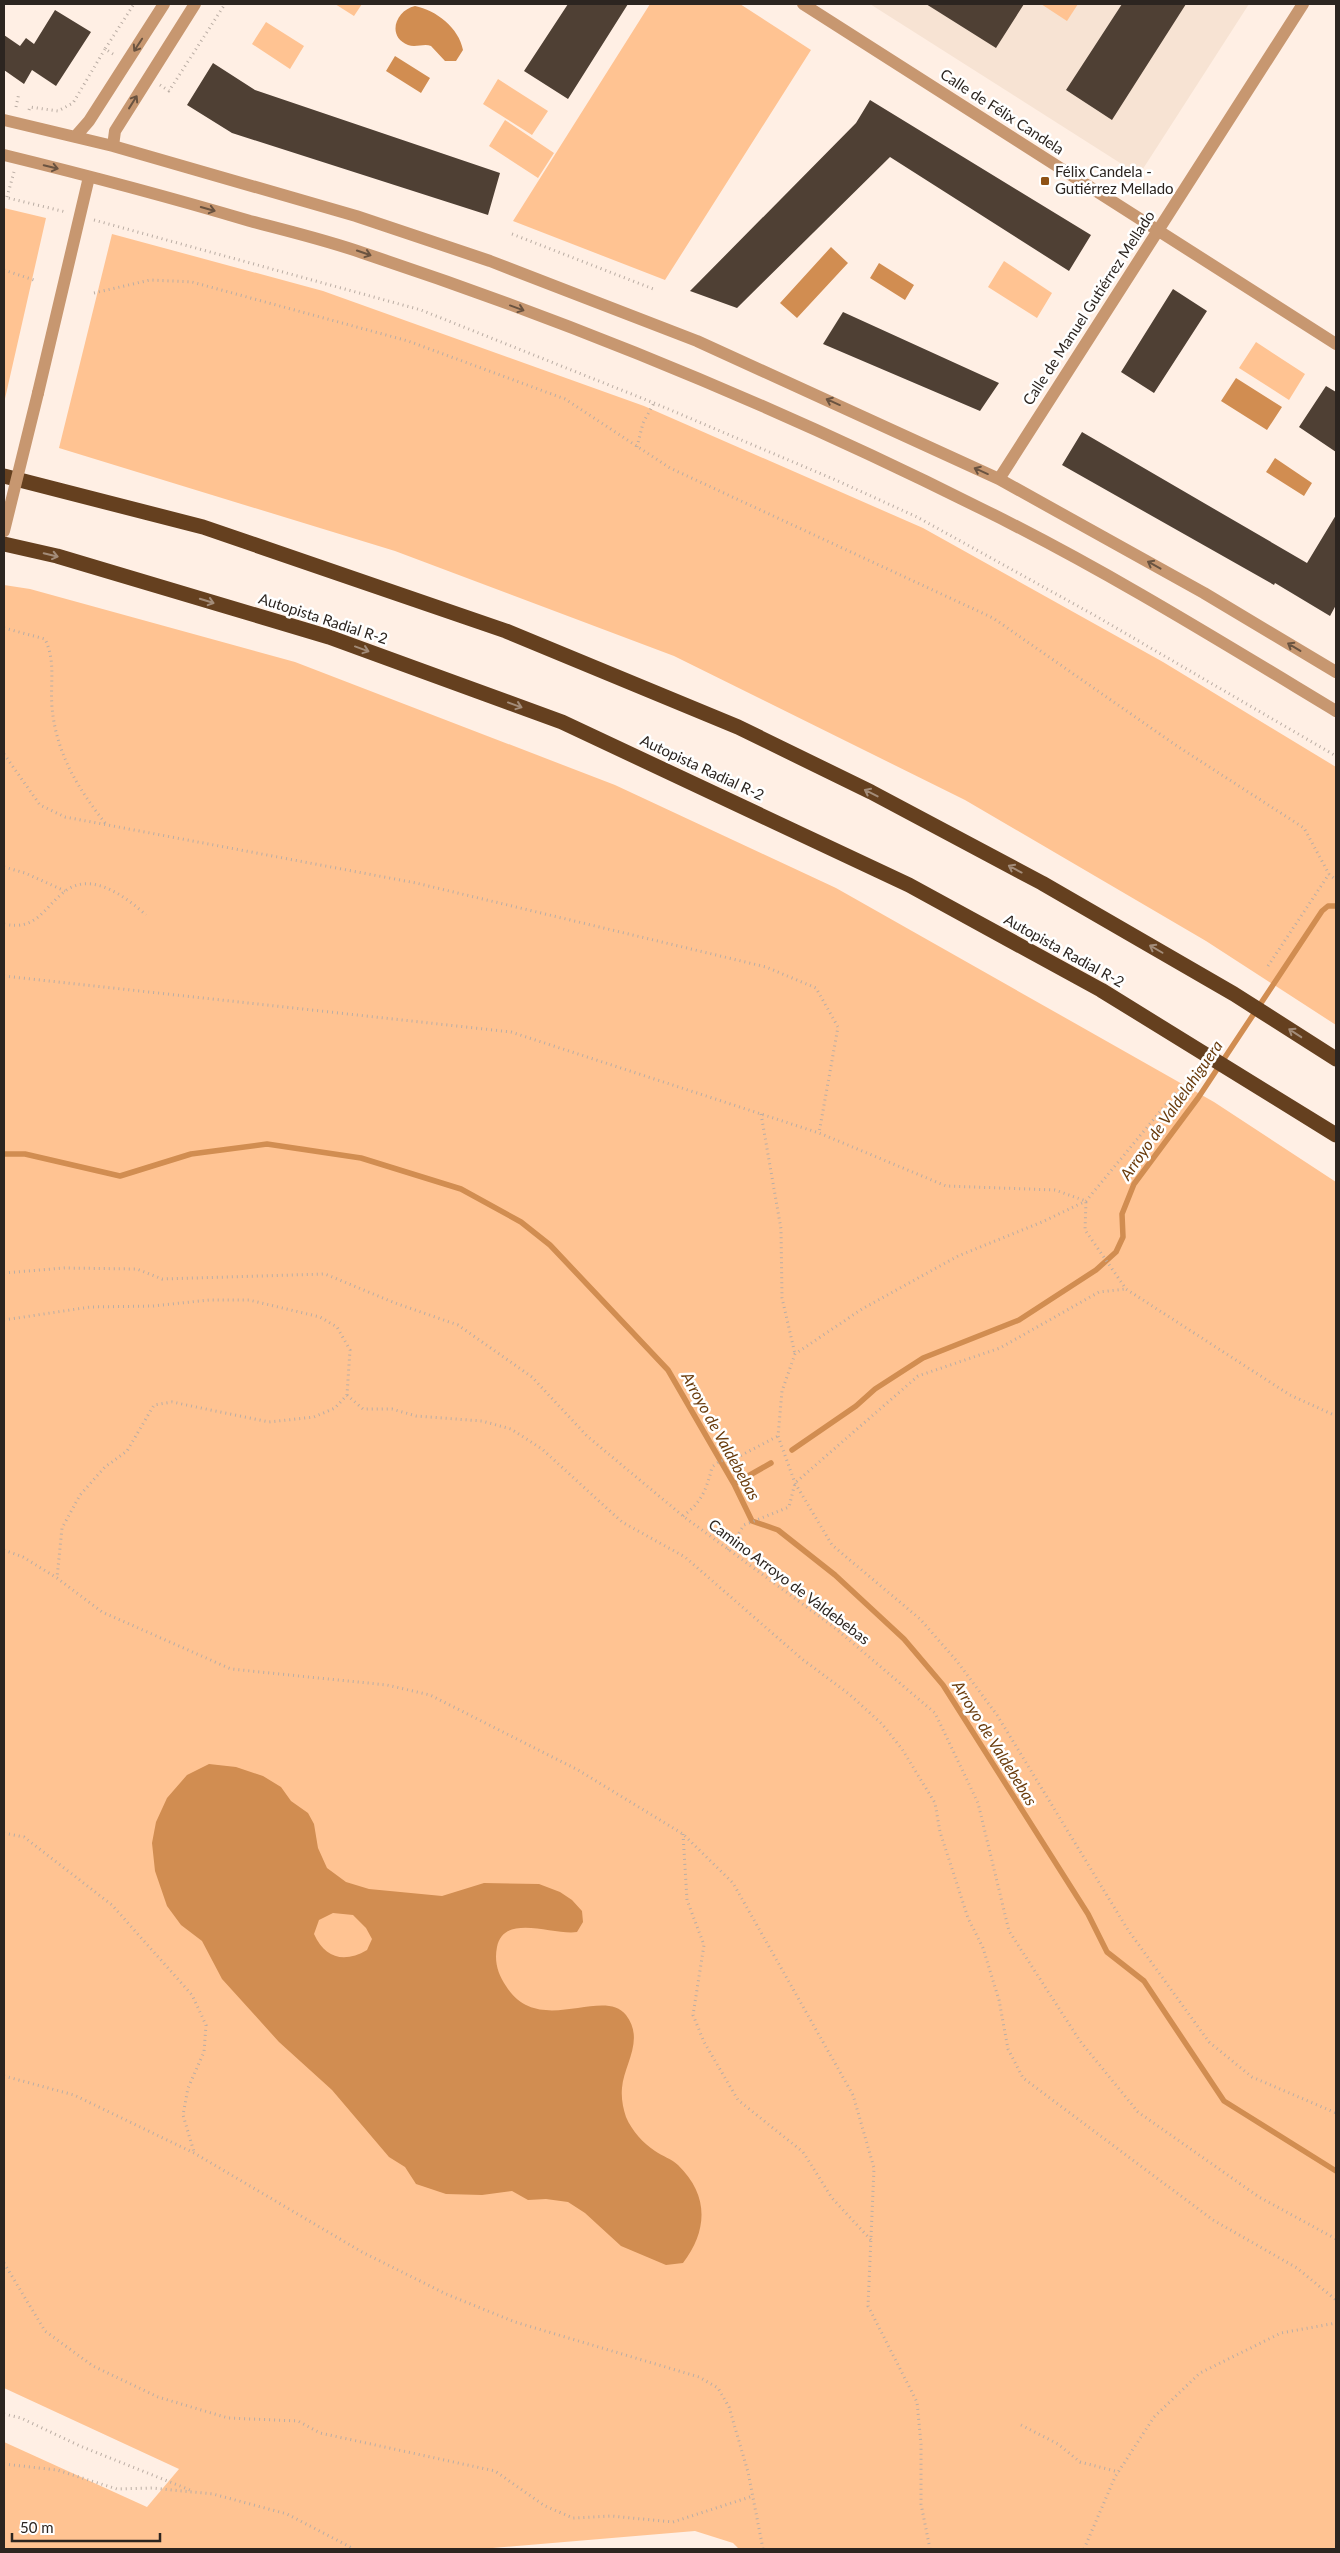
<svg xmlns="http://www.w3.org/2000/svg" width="1340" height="2553" viewBox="0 0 1340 2553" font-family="Lato,sans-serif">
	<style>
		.built { fill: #f7e3d3 }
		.green { fill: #ffc392 }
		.water { fill: #d18d51; fill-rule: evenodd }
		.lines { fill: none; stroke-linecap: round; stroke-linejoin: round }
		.stream { stroke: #d18d51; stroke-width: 5.5 }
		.building { fill: #4f4034 }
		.path { stroke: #baada4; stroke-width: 3; stroke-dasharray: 1 4; stroke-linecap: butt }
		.minor { stroke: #c79770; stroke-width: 12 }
		.highway { stroke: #65401f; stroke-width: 15 }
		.minor-bridge { stroke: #c79770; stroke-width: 12 }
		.oneway { stroke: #6a5340 }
		.oneway2 { stroke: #a38c79 }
		.poi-dot { fill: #8f5214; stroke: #fff; stroke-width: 2 }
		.labels { text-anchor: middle; stroke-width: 5; stroke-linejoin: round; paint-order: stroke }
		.street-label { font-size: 15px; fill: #2c2520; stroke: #fff }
		.poi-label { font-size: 15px; fill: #2c2520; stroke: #fff; text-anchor: start }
		.water-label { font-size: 16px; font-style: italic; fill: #6a3c0d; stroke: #fff }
	</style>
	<rect width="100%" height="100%" fill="#ffefe4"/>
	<!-- built -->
	<path class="built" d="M870,4H1249L1139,175Z"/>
	<!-- green -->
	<path class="green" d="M335,4H362L354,16Z
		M650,4H740L811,50L665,280L513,221Z
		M1041,4H1078L1067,21Z
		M266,22L304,46L290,69L252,44Z
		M498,79L548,111L532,135L483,104Z
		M505,120L554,153L538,178L489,146Z
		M4,208L46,218L4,403Z
		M112,234L323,291L644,406L923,528L1163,662L1336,767V1025L1206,941L965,800L674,656L395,551L59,448Z
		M1004,261L1052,293L1037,318L988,287Z
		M1256,342L1305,374L1289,400L1239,368Z
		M4,585L30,589L295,662L615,785L836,888L1214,1102L1336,1182V2549H739L733,2543L695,2531L481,2549H4V2442L147,2507L179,2469L4,2388Z"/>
	<!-- water -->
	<path class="water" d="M415,6C436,10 459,28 463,50L456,61H445L431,46C424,43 416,48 408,45C386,36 396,10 415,6Z
		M395,56L430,78L421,93L386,71Z
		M831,247L848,263L797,318L780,303Z
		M879,263L914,285L905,300L870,278Z
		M1236,378L1282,407L1267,430L1221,401Z
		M1275,458L1312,483L1304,496L1266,472Z
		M209,1764L236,1767L263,1776L281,1787L291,1801L308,1813L314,1824L318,1848L327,1868L346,1882L369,1889L442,1896L484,1883L539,1884L560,1892L572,1900L582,1911L583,1922L577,1932C555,1936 504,1912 497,1947C494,1962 498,1974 506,1986C538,2038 603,1986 626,2015C645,2040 624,2064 622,2088C621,2098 623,2108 626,2117C632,2131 643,2143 655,2151C662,2156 672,2159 678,2165C709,2195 708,2230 683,2263L666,2265L621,2246L585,2213L568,2202L546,2199L528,2200L512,2191L482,2195L446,2194L416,2184L405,2167L389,2157L332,2090L279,2042L222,1979L202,1941L181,1925L167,1906L155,1871L152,1843L156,1822L167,1798L187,1775ZM333,1913L353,1915L366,1928L372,1939L367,1950C345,1963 325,1959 314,1934L319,1920Z"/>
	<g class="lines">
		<!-- stream -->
		<path class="stream" d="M4,1154H25L120,1176L191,1154L267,1144L361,1158L461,1189L521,1222L550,1245L668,1370L734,1484L752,1521L778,1530L835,1575L904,1639L943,1685L1088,1914L1107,1952L1144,1981L1224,2101L1336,2171
			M792,1450L856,1406L875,1389L923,1358L1019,1320L1096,1270L1116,1252L1123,1237L1122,1214L1134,1184L1198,1098L1322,911L1328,906H1336
			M734,1484L771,1463"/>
	</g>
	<!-- building -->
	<path class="building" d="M568,4H628L568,99L524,71Z
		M926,4H1024L996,48Z
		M1122,4H1186L1112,120L1066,90Z
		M55,10L91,32L56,86L32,70L24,84L4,70V35L20,46L26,38L34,44Z
		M213,63L255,90L500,173L488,215L232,133L187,105Z
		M870,100L1091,235L1069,271L890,157L737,308L690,291L856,123Z
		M1173,289L1207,311L1154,393L1121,372Z
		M843,312L999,383L980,411L823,344Z
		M1326,386L1336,392V452L1299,427Z
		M1082,432L1307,563L1336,515V605L1330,616L1275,583L1274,585L1062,465Z"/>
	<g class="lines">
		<!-- path -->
		<path class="path" d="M113,54L105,49L134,4
			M160,85L169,91L225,4
			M16,107L19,93
			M29,110L30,107L58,111L73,103L105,49
			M4,197L66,212
			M7,197L14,172
			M94,220L421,310L654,403L838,481L917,517L1094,615L1336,756
			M512,234L656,290
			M4,270L34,280
			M94,293L150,280L192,282L408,341L565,399L670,468L993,618L1177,746L1304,828L1329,874L1336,880
			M637,447L643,423L654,403
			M4,628L45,639C56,662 50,682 52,707C56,753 78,789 106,824
			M4,754L40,805L65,817L416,883L766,967L816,988L838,1027L819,1133
			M4,867L25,873L65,891
			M4,924C36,931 43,909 64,892C91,870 126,897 146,915
			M1268,966L1329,874
			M4,976L511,1032L819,1133L946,1186L1055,1190L1086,1201L1085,1230L1126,1289L1290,1395L1336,1416
			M1182,1085L1086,1201L1042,1222L958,1256L862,1309L795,1354L782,1391L778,1436L795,1483L832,1545L920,1619L956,1660L997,1715L1128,1930L1209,2042L1252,2077L1336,2113
			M761,1114L781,1229L782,1298L795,1354
			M4,1273L64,1268L137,1269L162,1279L325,1274L395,1303L458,1325L532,1377L587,1436L683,1516L835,1628L935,1713L978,1803L1009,1931L1080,2041L1138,2112L1259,2197L1336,2239
			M4,1320L90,1307L153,1306L209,1300H249L320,1317L337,1327L350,1350L347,1395L335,1408L314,1417L269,1422L172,1402L154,1405L127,1451L105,1467L80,1495L62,1528L57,1578
			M347,1395L363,1409H392L416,1416L482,1421L511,1429L542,1449L622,1522L685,1557L802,1659L849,1694L882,1724L902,1749L935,1803L940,1832L968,1918L983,1948L999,2000L1008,2049L1023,2078L1213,2220L1297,2268L1336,2300
			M683,1516C701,1503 707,1489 712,1467L720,1461L738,1457L778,1436
			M4,1550L23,1557L57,1578L102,1612L231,1669L387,1685L430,1695L578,1770L683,1834L733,1883L853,2095L874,2168L868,2306L917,2402L921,2444V2504L930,2549
			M728,1550L744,1525L789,1507L795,1483L918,1376L1000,1348L1099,1292L1126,1289
			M4,1833L24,1837L112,1905L192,1995L206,2025L204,2052L188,2088L183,2115L194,2152
			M683,1834L687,1900L704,1945L693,2015L704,2042L738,2100L803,2152L832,2198L871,2240
			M4,2076L74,2095L194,2153L362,2252L446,2294L515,2322L699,2377L718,2388L729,2407L748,2472L763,2549
			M4,2263L45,2331L93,2366L158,2397L228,2418L298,2421L320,2433L495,2471L545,2506L573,2518L611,2516L673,2522L753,2496
			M4,2414L21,2418L80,2446L190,2490
			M1021,2425L1058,2444L1080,2462L1119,2472
			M4,2464L57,2470L117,2489L152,2488L213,2494L287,2514L354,2549
			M1084,2549L1115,2477L1154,2417L1200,2373L1281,2333L1336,2323"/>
		<!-- minor -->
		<path class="minor" d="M803,4L1336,344
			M4,120L113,146L356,216L490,261L697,341L999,479L1204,593L1336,672
			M75,137L89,121L164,4
			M113,146L115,131L195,4
			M4,155C86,175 169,197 250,221C288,231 326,240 363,253C575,323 782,409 982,509C1104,569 1220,641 1336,711
			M38,393L89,177
			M999,479L1303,4"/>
		<!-- highway -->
		<path class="highway" d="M4,476L203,527L506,631L738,727L871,792L1042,883L1234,994L1336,1059
			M4,544L57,556L329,637L562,722L909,885L1101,990L1336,1135"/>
		<!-- minor-bridge -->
		<path class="minor-bridge" d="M4,531L38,393"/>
	</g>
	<!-- one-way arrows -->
	<defs><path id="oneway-shaft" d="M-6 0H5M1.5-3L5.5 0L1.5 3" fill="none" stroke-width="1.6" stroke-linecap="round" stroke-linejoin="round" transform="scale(1.25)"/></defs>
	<g class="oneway">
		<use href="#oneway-shaft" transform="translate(138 45) rotate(123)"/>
		<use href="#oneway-shaft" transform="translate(133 102) rotate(-58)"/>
		<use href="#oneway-shaft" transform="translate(51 167) rotate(14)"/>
		<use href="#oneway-shaft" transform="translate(208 209) rotate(16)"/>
		<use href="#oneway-shaft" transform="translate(364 253) rotate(19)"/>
		<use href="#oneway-shaft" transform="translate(517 308) rotate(20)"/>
		<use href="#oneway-shaft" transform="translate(833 402) rotate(-156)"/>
		<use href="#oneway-shaft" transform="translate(981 471) rotate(-156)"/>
		<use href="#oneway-shaft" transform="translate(1154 565) rotate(-151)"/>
		<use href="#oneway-shaft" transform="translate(1294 647) rotate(-149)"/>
	</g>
	<g class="oneway2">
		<use href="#oneway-shaft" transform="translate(51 555) rotate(13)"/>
		<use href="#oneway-shaft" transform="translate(207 601) rotate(17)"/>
		<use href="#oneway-shaft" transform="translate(362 649) rotate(20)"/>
		<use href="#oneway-shaft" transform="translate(515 705) rotate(20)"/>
		<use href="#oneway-shaft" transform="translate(871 793) rotate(-153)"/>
		<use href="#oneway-shaft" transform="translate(1015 869) rotate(-152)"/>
		<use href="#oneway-shaft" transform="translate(1156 949) rotate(-150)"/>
		<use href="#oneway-shaft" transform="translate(1295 1033) rotate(-147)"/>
	</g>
	<!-- markers -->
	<rect class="poi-dot" x="1040" y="176" width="10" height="10" rx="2.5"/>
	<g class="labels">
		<!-- street labels -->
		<g class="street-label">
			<text transform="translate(1002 112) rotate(33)" y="5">Calle de Félix Candela</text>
			<text transform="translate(1089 308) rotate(-57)" y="5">Calle de Manuel Gutiérrez Mellado</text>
			<text transform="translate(323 619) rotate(18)" y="5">Autopista Radial R-2</text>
			<text transform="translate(702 768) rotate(25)" y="5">Autopista Radial R-2</text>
			<text transform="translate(1064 951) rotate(29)" y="5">Autopista Radial R-2</text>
			<text transform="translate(789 1582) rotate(37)" y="5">Camino Arroyo de Valdebebas</text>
		</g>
		<!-- poi labels -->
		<g class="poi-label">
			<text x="1055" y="177">Félix Candela -<tspan x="1055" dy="17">Gutiérrez Mellado</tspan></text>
		</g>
		<!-- water labels -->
		<g class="water-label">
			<text transform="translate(1171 1110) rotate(-55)" y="6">Arroyo de Valdelahiguera</text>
			<text transform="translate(721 1436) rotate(61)" y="6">Arroyo de Valdebebas</text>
			<text transform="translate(995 1743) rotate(58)" y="6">Arroyo de Valdebebas</text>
		</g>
	</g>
	<!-- border -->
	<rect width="1340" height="2553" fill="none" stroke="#2c2520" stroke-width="10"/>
	<!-- scale -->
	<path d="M12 2533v8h148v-8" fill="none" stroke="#2c2520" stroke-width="2.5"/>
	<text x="20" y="2533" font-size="15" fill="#2c2520" stroke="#ffffff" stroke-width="4" paint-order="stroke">50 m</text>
</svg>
